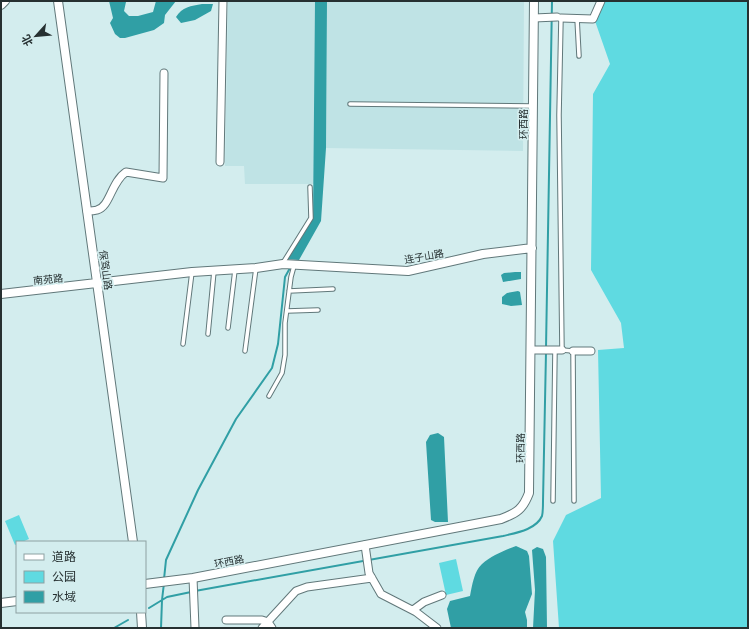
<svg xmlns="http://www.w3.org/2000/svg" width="749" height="629" viewBox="0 0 749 629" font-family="'Titillium Web','Noto Sans SC',sans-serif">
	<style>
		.built { fill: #bfe3e5 }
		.green { fill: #5fdae1 }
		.water { fill: #309fa5 }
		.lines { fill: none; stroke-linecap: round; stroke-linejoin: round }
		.stream { stroke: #309fa5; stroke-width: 2 }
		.service-casing { stroke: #61787a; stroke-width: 5.5 }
		.minor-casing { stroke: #61787a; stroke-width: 9 }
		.tertiary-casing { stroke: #61787a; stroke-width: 10 }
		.service { stroke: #fff; stroke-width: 3.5 }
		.minor { stroke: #fff; stroke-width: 7 }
		.tertiary { stroke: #fff; stroke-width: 8 }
		.labels { text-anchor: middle; stroke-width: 3.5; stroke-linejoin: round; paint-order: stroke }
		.street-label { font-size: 10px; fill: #263031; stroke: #d3edee }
	</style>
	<rect width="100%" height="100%" fill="#d3edee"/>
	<!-- built -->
	<path class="built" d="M228,1H315L314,184H245L244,166H225Z
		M327,1H524L523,151L326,148Z"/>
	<!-- green -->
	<path class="green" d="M604,1H748V628H559L553,541L566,515L601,498L598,350L624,348L621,323L591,270L593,94L610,64L595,21Z
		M19,515L29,539L22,542H17V544L15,545L5,521Z
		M456,559L463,591L446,595L439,563Z"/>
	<!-- water -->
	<path class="water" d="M109,1H129L126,2L124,11L129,16H138L153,12L156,1H176L165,15L164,23L154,30L125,38H120L115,34L110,23L113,18Z
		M315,1H327L326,148L321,221L299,260L285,259L313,218Z
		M202,4H213L211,11L195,20L181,23L176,17C182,7 191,6 202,4Z
		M515,272H521V279L503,282L501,275L504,273Z
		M518,291L520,292L522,305L511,306L502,304V297L507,293Z
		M438,433L444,437L448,522H435L431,520L426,442L430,435Z
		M516,546L527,551L529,556L532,594L525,612L527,620V628H451L447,609L450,601L470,596C472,586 474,571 482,564C491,556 505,550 516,546Z
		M537,547L543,549L546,557L547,628H533L535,590L532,550Z"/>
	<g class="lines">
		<!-- stream -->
		<path class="stream" d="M546,348L552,1
			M164,579L166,560L198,490L236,419L272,368L278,344L285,277L290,268
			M195,591L503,536C515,533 536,530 542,516C543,512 543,505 543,501L546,352
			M149,608L167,597L191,592
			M114,628L128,620
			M161,628L162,600L164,583"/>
		<!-- service casing -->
		<g class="service-casing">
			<path id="service" d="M561,18L559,115L562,350L573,351L574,501
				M577,18L579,56
				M350,104L533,106
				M283,263L311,218L310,187
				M289,291L333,289
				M287,311L318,310
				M228,328L235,270
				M208,334L214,271
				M183,344L192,272
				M245,351L256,268
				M269,396L282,373L285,355V323L291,277L294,266
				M553,501L555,350"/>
		</g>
		<!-- minor casing -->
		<g class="minor-casing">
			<path id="minor" d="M534,18L557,17
				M561,18L593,19L601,1
				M220,162L223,1
				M87,211C91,211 94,211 97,210C110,207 111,182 126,172L163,178L164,73
				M531,350H562
				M573,351H591
				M365,545L369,573L381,594L416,612L437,628
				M193,578L195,628
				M413,610L424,602L442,595
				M226,620H262L268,622L272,628
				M262,628L296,591L307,587L372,578"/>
		</g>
		<!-- tertiary casing -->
		<g class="tertiary-casing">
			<path id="tertiary" d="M58,1L133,542
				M1,5L5,1
				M1,294L192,272L256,268L283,264L408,271L483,254L532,248
				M145,584L193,578L501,519C517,513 523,509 529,493L534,1
				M1,603L17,601
				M141,612L142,628"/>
		</g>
		<!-- service -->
		<use href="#service" class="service"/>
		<!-- minor -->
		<use href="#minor" class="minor"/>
		<!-- tertiary -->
		<use href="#tertiary" class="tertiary"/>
	</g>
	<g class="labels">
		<!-- street labels -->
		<g class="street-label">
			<text transform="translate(523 124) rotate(-90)" y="4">环西路</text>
			<text transform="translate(424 256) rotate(-10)" y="4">连子山路</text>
			<text transform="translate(106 270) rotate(82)" y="4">保驾山路</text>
			<text transform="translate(48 279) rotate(-6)" y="4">南苑路</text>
			<text transform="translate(520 448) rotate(-89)" y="4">环西路</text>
			<text transform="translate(229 561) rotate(-11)" y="4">环西路</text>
		</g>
	</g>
	<!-- border -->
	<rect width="749" height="629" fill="none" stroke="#263031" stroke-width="4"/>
	<!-- legend -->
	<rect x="16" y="541" width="130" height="72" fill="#d3edee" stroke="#8ea1a2"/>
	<rect x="24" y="554" width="20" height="6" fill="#ffffff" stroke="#8ea1a2"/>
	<text x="52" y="561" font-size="12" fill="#263031">道路</text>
	<rect x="24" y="571" width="20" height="12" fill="#5fdae1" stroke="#8ea1a2"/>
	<text x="52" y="581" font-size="12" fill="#263031">公园</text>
	<rect x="24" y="591" width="20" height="12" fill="#309fa5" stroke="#8ea1a2"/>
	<text x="52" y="601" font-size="12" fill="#263031">水域</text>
	<!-- north arrow -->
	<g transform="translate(36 36) rotate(243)" stroke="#d3edee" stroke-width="3" paint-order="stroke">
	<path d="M0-3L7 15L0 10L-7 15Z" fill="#263031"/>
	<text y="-6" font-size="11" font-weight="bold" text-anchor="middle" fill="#263031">北</text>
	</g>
</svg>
